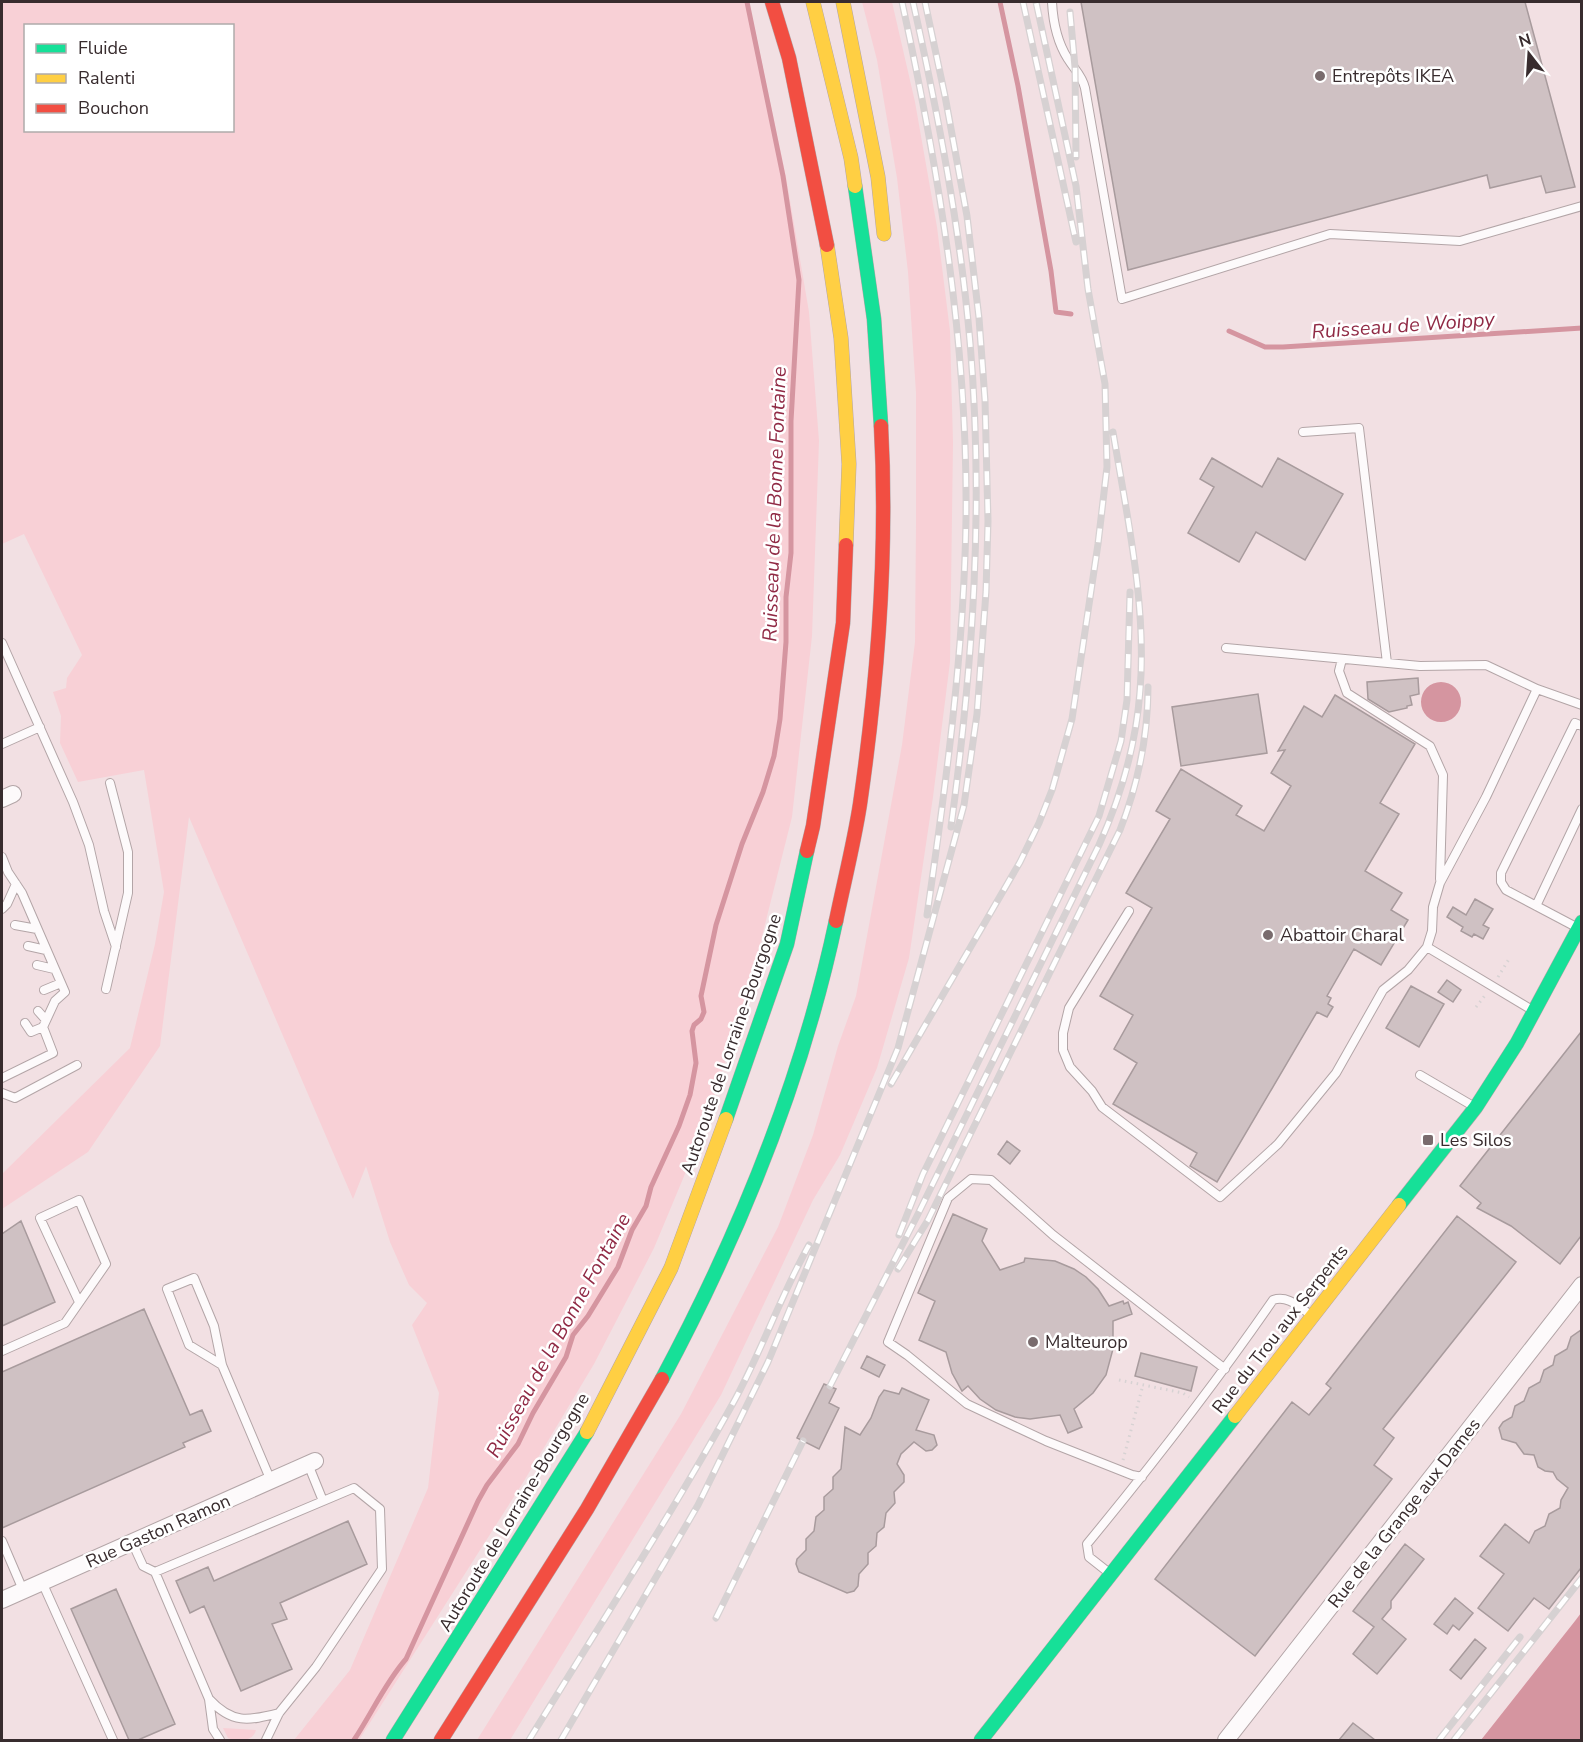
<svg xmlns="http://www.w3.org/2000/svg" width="1583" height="1742" viewBox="0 0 1583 1742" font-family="'Nunito Sans',sans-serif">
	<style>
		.green { fill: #f8d0d6; fill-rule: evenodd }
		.water { fill: #d595a0 }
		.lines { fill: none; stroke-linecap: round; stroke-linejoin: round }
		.stream { stroke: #d595a0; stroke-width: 5 }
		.building { fill: #cfc1c3; stroke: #a89b9d; stroke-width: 1.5 }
		.lane-casing { stroke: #b3a5a7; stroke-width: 10 }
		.street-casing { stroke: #b3a5a7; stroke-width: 18 }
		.fast-casing { stroke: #b3a5a7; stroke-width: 15 }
		.slow-casing { stroke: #b3a5a7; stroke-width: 15 }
		.jam-casing { stroke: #b3a5a7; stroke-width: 15 }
		.path { stroke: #d7d2d3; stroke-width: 3; stroke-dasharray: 1.5 4.5; stroke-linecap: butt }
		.lane { stroke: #fdfafb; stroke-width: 8 }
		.street { stroke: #fdfafb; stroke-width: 16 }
		.fast { stroke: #16e098; stroke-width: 14 }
		.slow { stroke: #ffcf43; stroke-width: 14 }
		.jam { stroke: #f24e42; stroke-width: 14 }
		.rail-casing { stroke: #d6d1d2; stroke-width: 7 }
		.rail { stroke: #fff; stroke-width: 4.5; stroke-dasharray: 14; stroke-linecap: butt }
		.poi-dot { fill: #796b6d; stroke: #fff; stroke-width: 2 }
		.labels { text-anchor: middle; stroke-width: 5; stroke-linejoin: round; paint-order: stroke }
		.poi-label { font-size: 18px; fill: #382c2e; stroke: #fff; text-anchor: start }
		.street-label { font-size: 18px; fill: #382c2e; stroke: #fff }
		.water-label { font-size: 20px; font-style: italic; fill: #902a45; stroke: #fff }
	</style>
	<rect width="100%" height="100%" fill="#f2e0e3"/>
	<!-- green -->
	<path class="green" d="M2,2H747L753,21L786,177L809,312L819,441L812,636L792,817L753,972L733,1038L700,1138L654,1248L594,1364L524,1481L359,1740H294L350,1670L428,1488L439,1393L412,1325L427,1303L409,1285L390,1242L366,1166L353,1199L189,817L160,1046L88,1152L2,1209V1174L130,1048L155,944L164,892L144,770L78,782L60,743L61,716L53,692L66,688L67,678L82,655L24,534L2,544ZM26,26H232V130H26Z
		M862,2H892L915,102L937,227L950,331L953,443L950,662L933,797L909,958L877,1068L840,1155L813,1200L721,1395L510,1740H477L681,1414L778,1227L813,1135L838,1046L856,996L902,745L915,642L916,524V393L908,272L897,178L877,60Z
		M223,1728L256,1730C253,1742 238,1742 228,1738Z"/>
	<!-- water -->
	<path class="water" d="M1421 702a20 20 0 1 1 40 0a20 20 0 1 1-40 0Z
		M1581,1613V1740H1481L1575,1621Z"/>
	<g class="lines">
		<!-- stream -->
		<path class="stream" d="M1000,2L1018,86L1051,271L1056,312L1071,314
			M1229,331L1265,347H1283L1582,328
			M354,1740C372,1713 385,1683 406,1659L478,1501L487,1485L518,1444L533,1413L566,1357L573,1335L588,1316L618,1267L632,1230L646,1206L651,1187L679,1126L690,1095L696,1063L692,1031L694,1025L701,1019L704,1012L701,996L716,925L742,844L763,792L774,756L780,719L786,642V597L791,553V421L799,280L783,176L747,2"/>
	</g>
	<!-- building -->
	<path class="building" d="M1081,2H1525L1575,187L1546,193L1541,176L1490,188L1487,175L1128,270Z
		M1212,458L1262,487L1278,458L1343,494L1305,560L1256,532L1239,562L1188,533L1214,487L1200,479Z
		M1418,678L1419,694L1410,696L1412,705L1407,706V708L1389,712L1368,699L1367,682Z
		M1258,694L1267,753L1181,766L1172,707Z
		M1335,695L1415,744L1380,803L1399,814L1365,871L1402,893L1391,910L1408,920L1381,965L1354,949L1327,996L1331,998L1328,1004L1333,1007L1327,1017L1317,1012L1217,1182L1190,1166L1197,1153L1113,1104L1137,1063L1114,1049L1133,1015L1100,996L1152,908L1126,893L1170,819L1156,811L1181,769L1242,806L1236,815L1264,831L1291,786L1271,773L1285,750L1278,751L1304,706L1322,717Z
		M1475,899L1493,909L1483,925L1489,928L1483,939L1474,934L1472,937L1461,931L1463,927L1447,917L1453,907L1466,915Z
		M1447,980L1461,990L1453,1002L1438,992Z
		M1411,986L1444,1004L1419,1047L1386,1028Z
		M1581,1032V1236L1560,1264L1511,1226L1477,1208L1481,1203L1460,1186Z
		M1007,1141L1020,1151L1010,1164L998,1154Z
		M953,1214L987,1229L982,1241L1000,1270L1024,1262L1025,1258L1055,1261L1074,1269L1086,1277L1098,1289L1109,1306L1123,1301L1124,1304L1128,1302L1132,1314L1113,1321V1349L1106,1375L1093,1393L1074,1409L1082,1427L1068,1433L1060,1415L1030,1419L1015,1417L996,1410L980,1399L968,1386L962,1391L952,1373L946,1352L919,1340L935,1301L918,1293Z
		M1457,1216L1516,1262L1383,1429L1394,1438L1374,1465L1392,1479L1255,1656L1155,1579L1292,1402L1309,1415L1331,1388L1326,1384Z
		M21,1221L55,1302L2,1326V1234Z
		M144,1309L190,1415L202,1410L211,1431L183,1443L185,1447L2,1528V1372Z
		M1581,1330V1568L1549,1609L1534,1598L1508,1631L1478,1608L1504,1574L1480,1556L1505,1524L1529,1543L1535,1531L1545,1526L1549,1514L1560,1508L1561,1500L1568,1488L1557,1479L1553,1472L1545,1471L1538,1467L1534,1455L1524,1454L1516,1443L1502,1439L1499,1428L1503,1422L1512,1417L1515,1406L1524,1401L1529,1388L1540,1382L1544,1370L1553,1365L1555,1356L1567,1349L1571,1337Z
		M1141,1353L1197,1367L1191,1391L1135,1376Z
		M867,1356L885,1365L879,1377L861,1368Z
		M824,1384L836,1389L829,1403L839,1408L819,1449L797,1438Z
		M902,1388L929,1400L916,1430L934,1435L937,1445L932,1450L926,1451L914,1442L901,1454L897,1464L904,1475V1482L894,1492L895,1503L886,1513L884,1527L877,1533L876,1546L868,1553V1564L859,1574L858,1586L854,1591L847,1593L799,1572L796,1564L797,1559L806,1550V1539L814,1531L816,1517L824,1510V1497L833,1489V1477L841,1469L845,1427L860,1435L871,1418L879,1397L884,1390L899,1394Z
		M348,1521L367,1564L280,1603L287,1619L272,1624L292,1669L241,1691L204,1606L190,1613L176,1581L208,1567L214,1581Z
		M1405,1544L1424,1559L1391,1601V1608L1382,1619L1406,1639L1377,1674L1353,1654L1374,1627L1353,1611Z
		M116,1589L175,1724L138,1740H129L71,1609Z
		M1455,1598L1473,1613L1459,1630L1453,1625L1447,1634L1434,1624Z
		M1475,1639L1486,1648L1461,1679L1450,1670Z
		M1353,1723L1375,1740H1339Z"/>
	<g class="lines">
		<!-- lane casing -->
		<g class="lane-casing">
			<path id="lane" d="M1052,2C1053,21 1057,42 1068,59C1074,69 1082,75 1085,88L1122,299L1330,234L1460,241L1582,206
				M1303,432L1359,428L1387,663
				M2,643L73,802L89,845L104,911L116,947
				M1342,659L1339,671L1347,693L1430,746L1443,775L1440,879
				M1537,689L1582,705
				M2,744L40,727
				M2,857L8,872L22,893L65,992L55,1001L43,1027L53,1053L2,1078
				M1536,906L1582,809
				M2,909L7,904L16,884
				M1129,911L1069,1008L1063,1033V1050L1070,1067L1092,1091L1102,1107L1220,1197L1278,1144L1336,1073L1383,990L1408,970L1427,947L1432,931L1433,907L1440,883L1486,797L1537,689L1486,665L1420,666L1226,648
				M15,925L37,929
				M1578,928L1506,890L1501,882V873L1575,723L1582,726
				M28,946L46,950
				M1427,947L1532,1010
				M37,965L54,969
				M106,989L128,893V852L110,783
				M44,990L61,983
				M38,1011L46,1020
				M25,1023L31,1032L43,1027
				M1420,1075L1473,1106
				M2,1093L15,1098L77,1065
				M2,1351L65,1323L106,1264L79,1200L40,1218L79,1302
				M222,1365L189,1345L167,1289L194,1278L214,1326L222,1365L271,1481
				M308,1464L323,1501
				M1142,1477L1132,1475L1046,1441L967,1404L907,1355L888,1342L948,1198L971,1179L991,1180L1053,1235L1225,1369
				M2,1541L23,1590
				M132,1542L143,1566L155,1572L209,1699
				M155,1572L354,1488L380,1509L382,1569L316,1667L279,1713L266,1740
				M1108,1572L1089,1557L1087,1544C1152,1465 1215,1384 1273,1300C1288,1295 1299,1307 1311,1315
				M42,1582L113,1740
				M220,1740L213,1729L209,1699C232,1724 248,1721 279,1713"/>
		</g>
		<!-- street casing -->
		<g class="street-casing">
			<path id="street" d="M2,799L13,794
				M2,1600L315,1461
				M1226,1740L1582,1285"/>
		</g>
		<!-- fast casing -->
		<g class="fast-casing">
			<path id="fast" d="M855,186L874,319L881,426
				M726,1119L787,944L807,851
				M1399,1205L1476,1107L1517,1043L1582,922
				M662,1379C739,1235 802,1081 836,921
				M393,1740L587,1432
				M981,1740L1235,1416"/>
		</g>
		<!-- slow casing -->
		<g class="slow-casing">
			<path id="slow" d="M813,2L851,158L855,186
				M843,2L878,177L884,234
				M827,245L841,338L849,464L846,545
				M1235,1416L1399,1205
				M587,1432L671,1268L726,1119"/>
		</g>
		<!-- jam casing -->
		<g class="jam-casing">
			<path id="jam" d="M772,2L789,58L827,245
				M807,851L813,826L843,623L846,545
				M836,921C844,882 854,843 860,804C878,679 888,552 881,426
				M441,1740L587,1509L662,1379"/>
		</g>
		<!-- path -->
		<path class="path" d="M1498,977L1509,959
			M1476,1007L1486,994
			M1119,1380L1183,1393L1189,1397
			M1123,1460L1143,1385"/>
		<!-- lane -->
		<use href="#lane" class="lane"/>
		<!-- street -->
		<use href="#street" class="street"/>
		<!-- fast -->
		<use href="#fast" class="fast"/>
		<!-- slow -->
		<use href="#slow" class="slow"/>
		<!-- jam -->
		<use href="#jam" class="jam"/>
		<!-- rail casing -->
		<g class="rail-casing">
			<path id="rail" d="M902,2C939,172 968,344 966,519C964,652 946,784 927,915
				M913,2C938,114 960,227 970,342C984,507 973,664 951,827
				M1023,2L1076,242
				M1070,12L1075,67L1076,157
				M891,1084L1020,862L1039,823L1052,790L1072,719L1098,544L1107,467L1105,384L1088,289L1076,186L1036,2
				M899,1235L923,1174L1099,816L1121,741L1127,700L1130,592
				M898,1269L928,1220L1120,830C1138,784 1148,737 1148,687
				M830,1386L917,1216L1099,845C1121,796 1136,745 1140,691C1147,606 1127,516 1113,432
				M716,1618L803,1441
				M529,1740C597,1629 669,1519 732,1405C761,1353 780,1297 809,1245
				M561,1740L698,1505L768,1362L898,1048L964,805L977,714L986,592L988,521L985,400L979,318L967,216L945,96L925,2
				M1439,1740L1520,1637
				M1454,1740L1582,1578"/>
		</g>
		<!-- rail -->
		<use href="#rail" class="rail"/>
	</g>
	<!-- markers -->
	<g class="poi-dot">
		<circle cx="1320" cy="76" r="6"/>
		<circle cx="1268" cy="935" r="6"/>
		<rect x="1422" y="1134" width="12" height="12" rx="3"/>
		<circle cx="1033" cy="1342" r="6"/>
	</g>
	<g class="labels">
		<!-- poi labels -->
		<g class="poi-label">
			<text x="1332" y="82">Entrepôts IKEA</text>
			<text x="1280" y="941">Abattoir Charal</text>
			<text x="1440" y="1146">Les Silos</text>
			<text x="1045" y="1348">Malteurop</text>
		</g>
		<!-- street labels -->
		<g class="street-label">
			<text transform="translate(731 1044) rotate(-71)" y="6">Autoroute de Lorraine-Bourgogne</text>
			<text transform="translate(1280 1329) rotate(-52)" y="6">Rue du Trou aux Serpents</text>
			<text transform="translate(514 1512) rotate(-59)" y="6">Autoroute de Lorraine-Bourgogne</text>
			<text transform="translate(1404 1513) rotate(-52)" y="6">Rue de la Grange aux Dames</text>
			<text transform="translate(158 1531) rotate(-24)" y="6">Rue Gaston Ramon</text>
		</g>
		<!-- water labels -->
		<g class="water-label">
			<text transform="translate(1403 325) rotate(-4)" y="7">Ruisseau de Woippy</text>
			<text transform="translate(774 504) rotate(-88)" y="7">Ruisseau de la Bonne Fontaine</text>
			<text transform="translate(558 1335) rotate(-61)" y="7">Ruisseau de la Bonne Fontaine</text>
		</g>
	</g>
	<!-- border -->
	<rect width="1583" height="1742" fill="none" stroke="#382c2e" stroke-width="6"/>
	<!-- legend -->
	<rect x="24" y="24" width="210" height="108" fill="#ffffff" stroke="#afabab" stroke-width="1.5"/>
	<rect x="36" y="44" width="30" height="9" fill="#16e098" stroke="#afabab" stroke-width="1.5"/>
	<text x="78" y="54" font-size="18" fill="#382c2e">Fluide</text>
	<rect x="36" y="74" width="30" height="9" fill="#ffcf43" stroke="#afabab" stroke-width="1.5"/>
	<text x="78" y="84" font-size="18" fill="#382c2e">Ralenti</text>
	<rect x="36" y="104" width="30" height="9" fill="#f24e42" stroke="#afabab" stroke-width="1.5"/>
	<text x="78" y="114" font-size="18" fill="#382c2e">Bouchon</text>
	<!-- north arrow -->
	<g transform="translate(1529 54) rotate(343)" stroke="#ffffff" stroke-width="4.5" paint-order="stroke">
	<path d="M0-4.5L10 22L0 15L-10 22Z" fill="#382c2e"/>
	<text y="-9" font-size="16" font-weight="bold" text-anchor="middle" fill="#382c2e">N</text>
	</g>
</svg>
